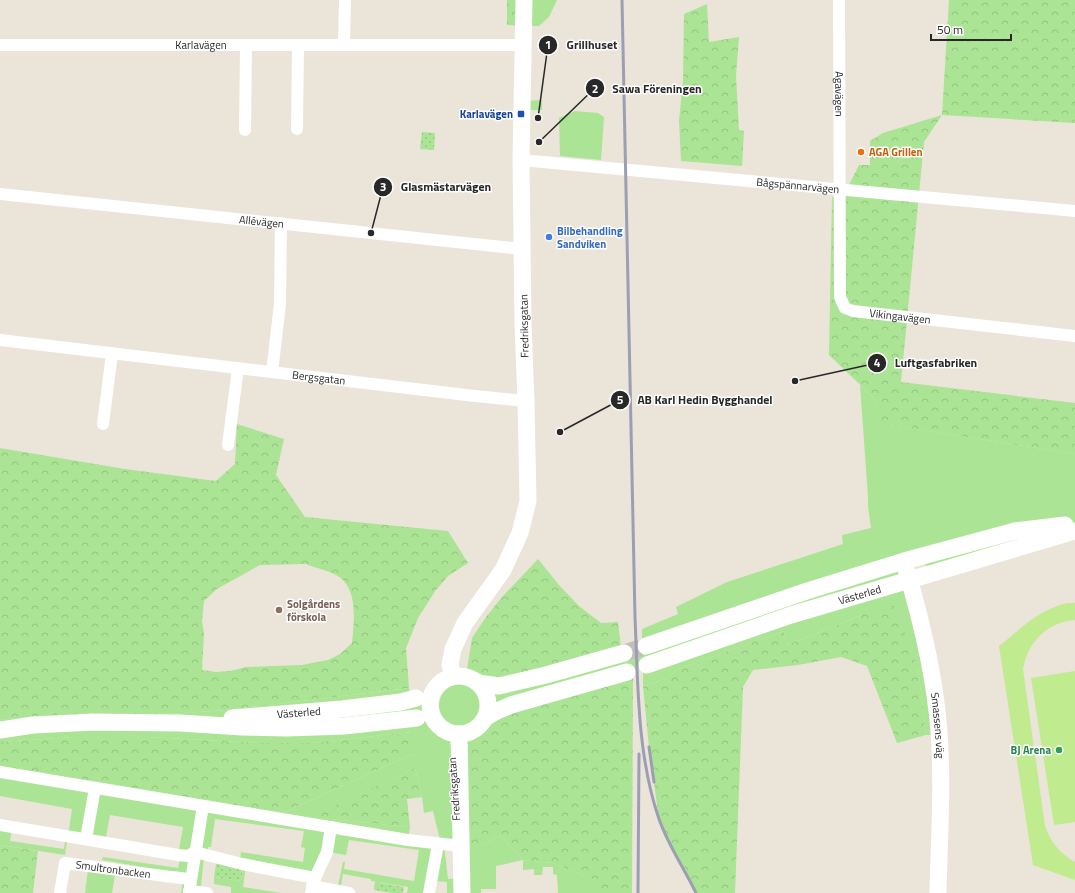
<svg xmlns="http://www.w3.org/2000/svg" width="1075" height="893" viewBox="0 0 1075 893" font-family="'Titillium Web',sans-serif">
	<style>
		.grass { fill: #abe494; fill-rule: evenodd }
		.forest { fill: url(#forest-crowns); fill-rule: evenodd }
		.park { fill: url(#park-dots) }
		.pitch { fill: #c0eb8f }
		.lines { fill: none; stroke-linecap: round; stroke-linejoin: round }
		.secondary-tunnel { stroke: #c4beb6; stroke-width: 17; stroke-dasharray: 17 8; stroke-linecap: butt }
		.street { stroke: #fff; stroke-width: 12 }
		.secondary { stroke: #fff; stroke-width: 17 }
		.rail { stroke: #9c9eb3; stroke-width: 3 }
		.transit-dot { fill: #1a4fb4; stroke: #fff; stroke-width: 1.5 }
		.food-dot { fill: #e8710a; stroke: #fff; stroke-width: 1.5 }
		.shop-dot { fill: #3f7fe0; stroke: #fff; stroke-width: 1.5 }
		.education-dot { fill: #8d6e63; stroke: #fff; stroke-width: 1.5 }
		.leisure-dot { fill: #2e9e5b; stroke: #fff; stroke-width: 1.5 }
		.labels { text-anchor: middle; stroke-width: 3; stroke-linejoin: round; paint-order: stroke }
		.street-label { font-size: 11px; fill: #282828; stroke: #fff }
		.transit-label { font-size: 11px; font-weight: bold; fill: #164399; stroke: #fff; text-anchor: end }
		.food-label { font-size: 11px; font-weight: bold; fill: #c56008; stroke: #fff; text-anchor: start }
		.shop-label { font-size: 11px; font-weight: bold; fill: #366cbe; stroke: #fff; text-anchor: start }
		.education-label { font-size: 11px; font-weight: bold; fill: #785e54; stroke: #fff; text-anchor: start }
		.leisure-label { font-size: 11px; font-weight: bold; fill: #27864d; stroke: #fff; text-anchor: end }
		.leader { fill: none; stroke: #282828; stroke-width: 1.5 }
		.callout-dot { fill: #282828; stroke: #fff; stroke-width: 1.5 }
		.mark-label { font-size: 12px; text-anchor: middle; font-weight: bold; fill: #fff }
		.callout-label { font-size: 12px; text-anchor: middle; font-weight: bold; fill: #282828; stroke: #fff; stroke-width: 3; stroke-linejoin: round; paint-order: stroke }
	</style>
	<defs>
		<pattern id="forest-crowns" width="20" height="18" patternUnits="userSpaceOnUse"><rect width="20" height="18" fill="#abe494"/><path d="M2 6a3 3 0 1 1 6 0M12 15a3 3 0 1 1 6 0" fill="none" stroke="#93c480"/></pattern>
		<pattern id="park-dots" width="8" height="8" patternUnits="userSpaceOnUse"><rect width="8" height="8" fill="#abe494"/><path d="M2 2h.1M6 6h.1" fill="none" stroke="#93c480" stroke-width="1.8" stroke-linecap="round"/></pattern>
	</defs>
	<rect width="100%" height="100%" fill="#ebe4d9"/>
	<!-- grass -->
	<path class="grass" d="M528,0H557L549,17L539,26H527Z
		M542,100V110H525V101Z
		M575,111L598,113L604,117L601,160L560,156L559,118Z
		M860,385L874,398L884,424L1075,454V531L928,574L923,556L904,561L940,734L926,735L918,667L862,615L787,645L784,631L678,669L667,678L643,686V666L618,675L488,708V698L484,690L624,653L642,647V629L678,614L676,607L727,582L843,544L842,535L871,528L868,507V497Z
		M439 705a21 21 0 1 1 42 0a21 21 0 1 1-42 0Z
		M409,688L410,700L434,690C426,707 433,725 450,732L455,814L480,845L501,836L523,860L553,863L597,881V893H558L557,875L553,874V867H543L542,875H534V869L523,870V860L496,866V889H481V893H447V882L435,881L429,893H407L408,887L371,881V879L343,874L340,891H337L343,862H345L344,869L414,881L419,850L349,840L346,855L327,852L315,878L240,861L241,852L303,862L305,848L301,847L304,831L215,819L211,847H208V851L204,856L201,886L190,885L189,893H181L183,880L177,873L102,860L103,857L178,868L181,855H178L183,827L110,815L105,842L68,836L72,809L0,796V769L80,779L283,813L412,754V732L310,743H261L147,737H73L0,742V720L37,716L154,715L226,710ZM415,768L422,797L424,813L433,811L439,836L444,844L408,839L410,827L311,817ZM444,845L461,846L467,878L448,879Z
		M0,825L12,827L10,841L64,849L65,841H67L65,855L0,845Z
		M244,865H246L243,887L281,893H231V887L214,884V877L241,881Z
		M116,869L112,893H85L88,870Z"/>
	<!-- forest -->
	<path class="forest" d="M507,0H524L523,26L507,25Z
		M949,0H1075V123L942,115L924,142L901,382L1075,403V454L883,424L874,398L829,355L832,197H843L859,165H870V141L883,133L942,115Z
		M707,4L709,42L739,37L736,76L739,130L744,131L742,166L681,161L679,121L683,80L684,14Z
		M237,424L284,439L276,475L305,517L448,531L468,563L448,576L436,590L418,618L406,648L409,688L226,710L154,715L37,716L0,720V448L125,469L216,481L235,464ZM306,564C316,568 327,570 336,575C359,587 354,622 352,643L340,654L328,660L302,665L246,667L230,671L216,672L202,670L204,633L202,621L204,601L217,589L260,565Z
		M538,559L559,585L579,606L601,623L618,622L621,647L499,680L479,675L467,669L472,638L486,617L502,597Z
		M894,605L918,667L926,735L897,743L867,666L841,657L798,665L753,670L743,687L735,893H696L686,873L668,841L659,819L649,747L643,686L667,678L678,669L784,631L787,645L862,615Z
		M633,670L632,893H597V881L553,863L523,860L501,836L480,845L461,846L467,733L481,725Z
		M412,732V754L283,813L80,779L0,769V742L73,737H147L261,743H310Z
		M415,768L422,797L407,799L410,827L310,817Z
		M0,845L38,851L33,893H0Z"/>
	<!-- park -->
	<path class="park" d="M422,132L435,133L434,150L420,149Z
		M217,858L243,869L241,881L214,877Z
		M375,882L404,887L403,893H392L374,890Z"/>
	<!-- pitch -->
	<path class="pitch" d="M1067,603H1075V620C1047,622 1028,642 1023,669L1045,826C1050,841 1060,854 1075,862V880L1033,865L999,646C1022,628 1038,610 1067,603Z
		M1075,671V822L1054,825L1031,678Z"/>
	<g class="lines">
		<!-- secondary-tunnel -->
		<path class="secondary-tunnel" d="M624,653L646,646"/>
		<!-- street -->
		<g class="street">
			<path id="s1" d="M839,0L840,297L845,308L853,311L1075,336"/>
			<path id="s2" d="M0,45H522"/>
			<path d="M344,45L345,0"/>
			<path d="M297,129L298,45"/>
			<path d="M245,130L246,45"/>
			<path id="s3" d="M521,160L1075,211"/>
			<path id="s4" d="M0,194L522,249"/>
			<path id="s5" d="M0,340L475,396L526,401"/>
			<path d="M272,372L280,304L281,223"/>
			<path d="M103,424L112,354"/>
			<path d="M228,445L238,368"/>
			<path d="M0,772L408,840L461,846"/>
			<path d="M0,825L178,855L188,856L195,852L242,864L315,878"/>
			<path d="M86,839L95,788"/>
			<path d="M312,886L349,893"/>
			<path d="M189,891L207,893"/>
			<path id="s6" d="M60,893L65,863C107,868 149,875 191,879"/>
			<path d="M189,893L203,806"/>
			<path d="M311,893L315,878L327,852L331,827"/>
			<path d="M429,893L438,844"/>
		</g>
		<!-- secondary -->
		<g class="secondary">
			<path id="s7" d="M906,569C922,622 935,677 939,732C943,786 939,840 938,893"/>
			<path d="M646,646L807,591L904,561L1015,531L1065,525"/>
			<path id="s8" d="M647,665L791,615L1075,531"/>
			<circle cx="459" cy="705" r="29"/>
			<path d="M453,676L450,665L453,649L465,623L503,570L520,533L528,501L526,401L523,324L521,160L524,0"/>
			<path d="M478,683L499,686L546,675L624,653"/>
			<path id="s9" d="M232,718L342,709L401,702L416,698"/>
			<path d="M485,718L497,711L511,705L627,672"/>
			<path d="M0,730L33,725L93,722L180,723L242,727L287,728L344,726L417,718"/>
			<path d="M459,734L462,893"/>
		</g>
		<!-- rail -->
		<path class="rail" d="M622,0L635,617C638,684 637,755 659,819C668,845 684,868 696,893
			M649,747L654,782
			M638,893L639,754"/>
	</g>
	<!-- markers -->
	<rect class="transit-dot" x="517" y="110" width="8" height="8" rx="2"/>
	<circle class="food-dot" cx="861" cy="152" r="4"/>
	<circle class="shop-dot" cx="549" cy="237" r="4"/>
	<circle class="education-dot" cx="279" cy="610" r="4"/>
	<circle class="leisure-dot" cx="1059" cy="750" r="4"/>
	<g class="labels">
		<!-- street labels -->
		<g class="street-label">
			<text dy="4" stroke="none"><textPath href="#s2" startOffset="201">Karlavägen</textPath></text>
			<text dy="4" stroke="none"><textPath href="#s1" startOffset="94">Agavägen</textPath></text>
			<text dy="4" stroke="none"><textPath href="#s3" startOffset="278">Bågspännarvägen</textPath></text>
			<text dy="4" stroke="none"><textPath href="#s4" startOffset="263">Allévägen</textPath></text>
			<text dy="4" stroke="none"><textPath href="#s1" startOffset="365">Vikingavägen</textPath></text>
			<text transform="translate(524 326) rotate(-91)" y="4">Fredriksgatan</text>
			<text dy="4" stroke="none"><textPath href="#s5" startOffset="321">Bergsgatan</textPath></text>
			<text dy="4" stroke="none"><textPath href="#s8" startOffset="224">Västerled</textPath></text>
			<text dy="4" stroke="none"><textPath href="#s9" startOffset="67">Västerled</textPath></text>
			<text dy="4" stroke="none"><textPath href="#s7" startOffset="160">Smassens väg</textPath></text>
			<text transform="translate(454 789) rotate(-94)" y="4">Fredriksgatan</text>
			<text dy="4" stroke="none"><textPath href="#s6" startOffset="79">Smultronbacken</textPath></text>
		</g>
		<!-- transit labels -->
		<g class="transit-label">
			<text x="513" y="118">Karlavägen</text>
		</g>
		<!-- food labels -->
		<g class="food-label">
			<text x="869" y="156">AGA Grillen</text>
		</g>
		<!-- shop labels -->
		<g class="shop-label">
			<text x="557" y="235">Bilbehandling<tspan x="557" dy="13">Sandviken</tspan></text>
		</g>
		<!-- education labels -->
		<g class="education-label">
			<text x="287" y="608">Solgårdens<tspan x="287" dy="13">förskola</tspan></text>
		</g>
		<!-- leisure labels -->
		<g class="leisure-label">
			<text x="1051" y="754">BJ Arena</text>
		</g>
	</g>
	<!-- callouts -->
	<path class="leader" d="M538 118L548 45M539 142L595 88M371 233L383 187M795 381L877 363M560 432L620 400"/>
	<g class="callout-dot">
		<circle cx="538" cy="118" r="4"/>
		<circle cx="539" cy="142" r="4"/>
		<circle cx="371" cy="233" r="4"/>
		<circle cx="795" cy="381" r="4"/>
		<circle cx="560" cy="432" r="4"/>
		<circle cx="548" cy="45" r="10"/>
		<circle cx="595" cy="88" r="10"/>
		<circle cx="383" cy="187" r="10"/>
		<circle cx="877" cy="363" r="10"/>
		<circle cx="620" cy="400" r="10"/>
	</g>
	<g class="mark-label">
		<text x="548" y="49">1</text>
		<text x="595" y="93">2</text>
		<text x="383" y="191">3</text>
		<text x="877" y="367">4</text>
		<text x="620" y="404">5</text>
	</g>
	<g class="callout-label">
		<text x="592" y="49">Grillhuset</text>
		<text x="657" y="93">Sawa Föreningen</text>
		<text x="446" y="191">Glasmästarvägen</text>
		<text x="936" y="367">Luftgasfabriken</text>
		<text x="705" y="404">AB Karl Hedin Bygghandel</text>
	</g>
	<!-- scale -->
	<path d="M931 34v6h80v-6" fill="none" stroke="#282828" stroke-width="2"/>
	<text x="937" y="34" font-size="12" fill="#282828" stroke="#ffffff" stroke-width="3" paint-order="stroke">50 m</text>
</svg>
